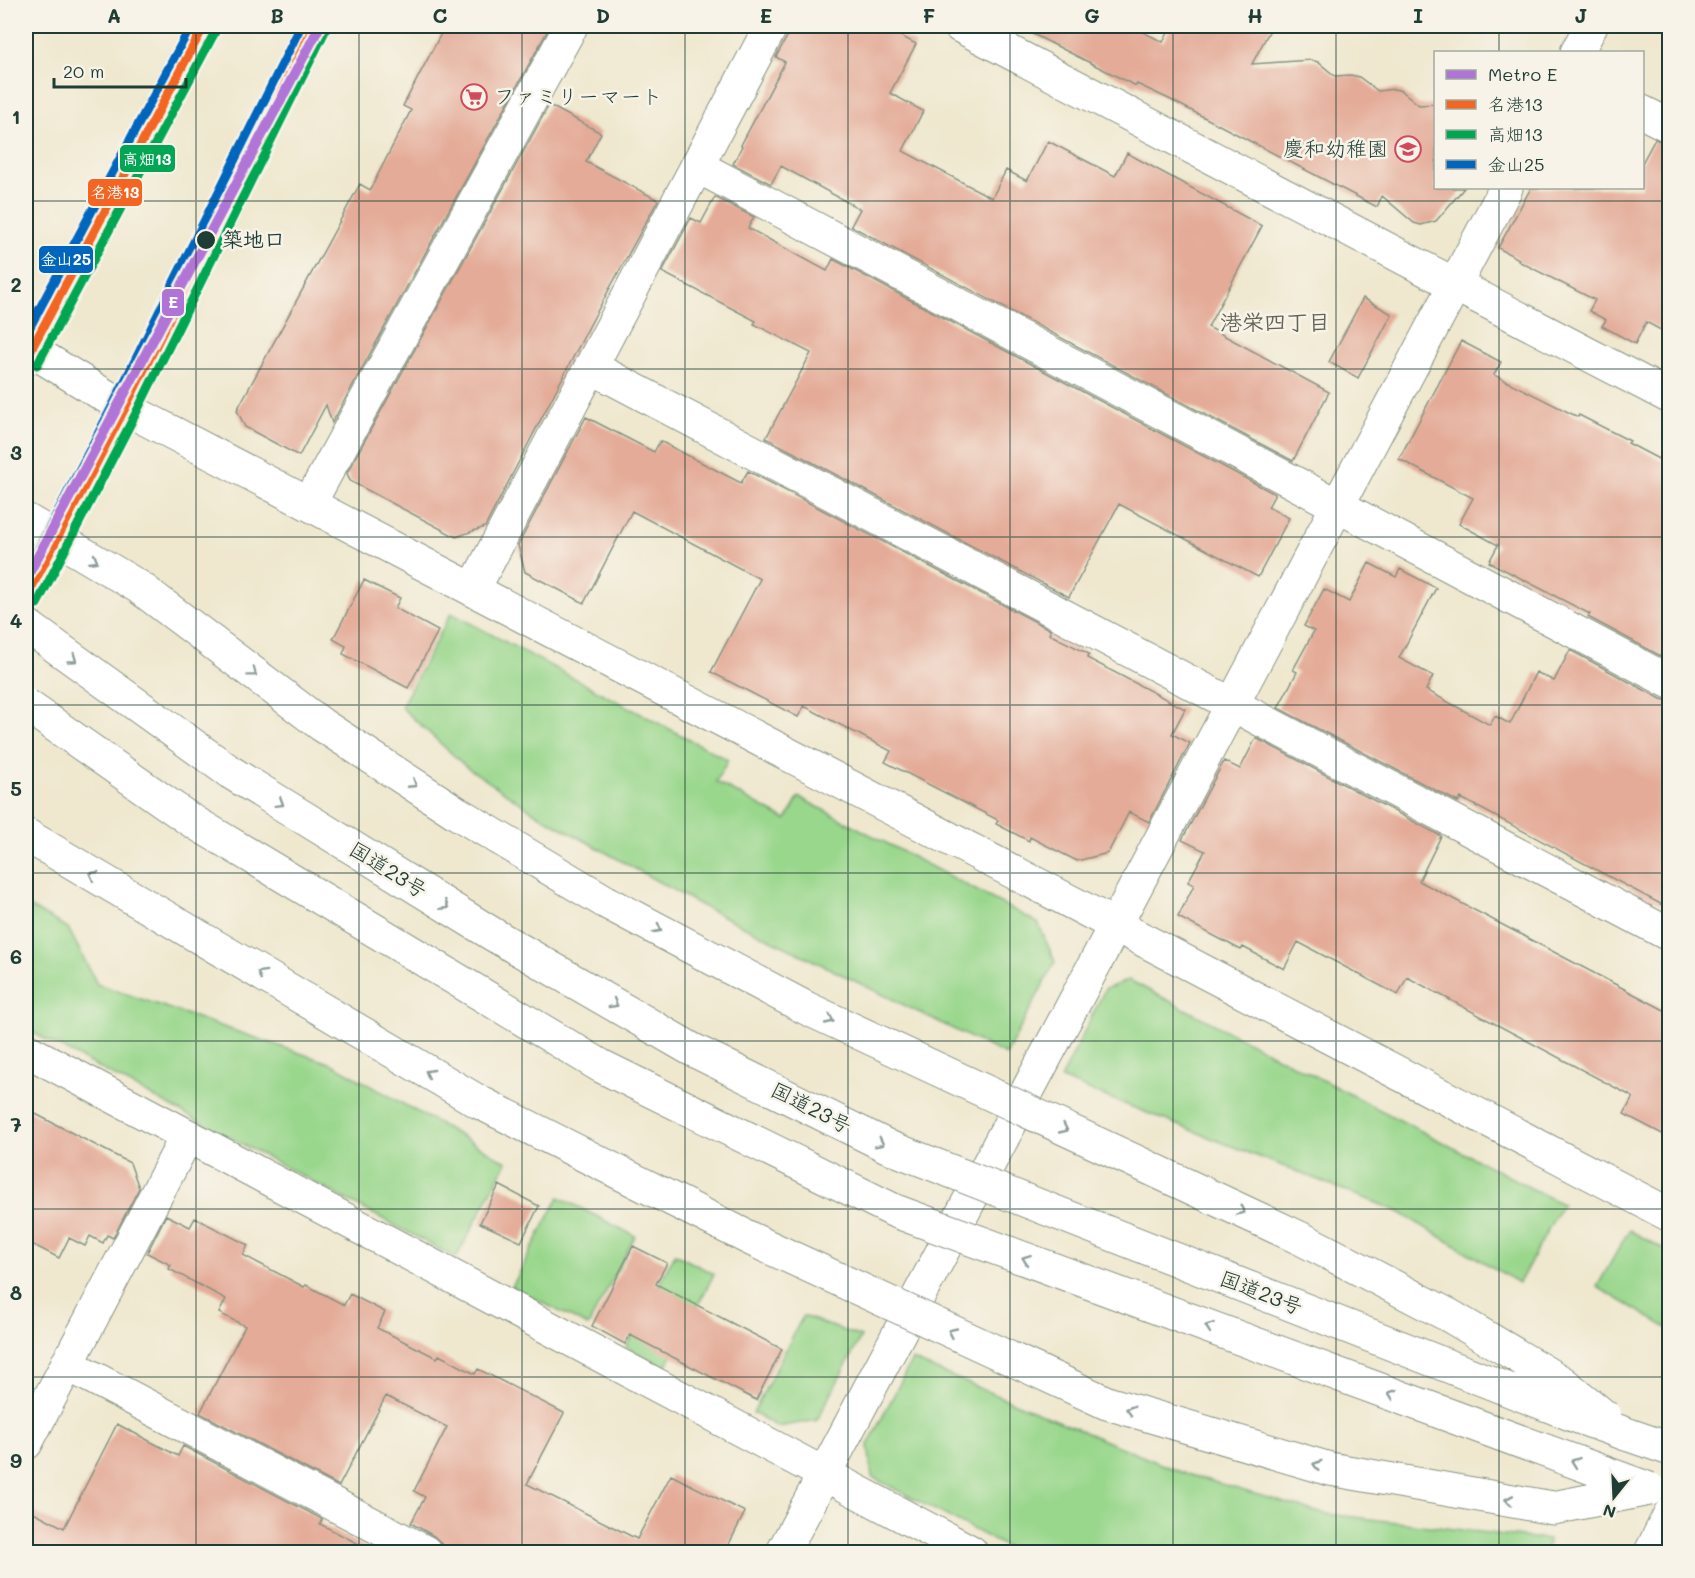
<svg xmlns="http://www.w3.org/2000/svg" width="1695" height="1578" viewBox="0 0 1695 1578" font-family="Mali,'Klee One',sans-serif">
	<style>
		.green { fill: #99d78c; stroke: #5c8a60; stroke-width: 1.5 }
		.building { fill: #e4ab98 }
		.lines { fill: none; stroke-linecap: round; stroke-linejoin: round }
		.minor-casing { stroke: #879282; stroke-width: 35 }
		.tertiary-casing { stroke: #879282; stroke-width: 35 }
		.primary-casing { stroke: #879282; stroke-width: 35 }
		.trunk-casing { stroke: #879282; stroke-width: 35 }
		.minor { stroke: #fff; stroke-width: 33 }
		.tertiary { stroke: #fff; stroke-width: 33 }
		.primary { stroke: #fff; stroke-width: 33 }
		.trunk { stroke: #fff; stroke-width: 33 }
		.trunk-bridge-casing { stroke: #879282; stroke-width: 35; stroke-linecap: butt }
		.trunk-bridge { stroke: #fff; stroke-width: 33 }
		.bus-1-casing { stroke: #f7f3e8; stroke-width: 14 }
		.bus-2-casing { stroke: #f7f3e8; stroke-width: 14 }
		.bus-3-casing { stroke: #f7f3e8; stroke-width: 14 }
		.bus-1 { stroke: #f26522; stroke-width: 9 }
		.bus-2 { stroke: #00a651; stroke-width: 9 }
		.bus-3 { stroke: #0065bd; stroke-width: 9 }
		.metro-1-casing { stroke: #f7f3e8; stroke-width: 15 }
		.metro-1 { stroke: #b074d6; stroke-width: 10 }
		.oneway { stroke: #8f9e9a }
		.grid { fill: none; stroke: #1f3d34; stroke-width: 1.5; stroke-opacity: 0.55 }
		.stop-dot { fill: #1f3d34; stroke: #f7f3e8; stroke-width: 2 }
		.labels { text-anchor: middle; stroke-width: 5; stroke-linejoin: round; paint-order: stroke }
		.poi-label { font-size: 21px; fill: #1f3d34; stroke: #f7f3e8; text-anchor: start }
		.stop-label { font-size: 21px; font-weight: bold; fill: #1f3d34; stroke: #f7f3e8; text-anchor: start }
		.street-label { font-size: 21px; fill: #1f3d34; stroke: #f7f3e8 }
		.neighbourhood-label { font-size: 22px; font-weight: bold; fill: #646457; stroke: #f7f3e8 }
		.line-badge { stroke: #f7f3e8; stroke-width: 2 }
		.badge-label { font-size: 16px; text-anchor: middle; font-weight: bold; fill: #fff }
		.neatline { fill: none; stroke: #1f3d34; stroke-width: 2 }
		.grid-label { font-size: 20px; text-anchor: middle; font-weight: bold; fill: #1f3d34 }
	</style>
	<rect width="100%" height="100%" fill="#f7f3e8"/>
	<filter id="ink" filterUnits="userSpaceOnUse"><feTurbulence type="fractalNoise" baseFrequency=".0167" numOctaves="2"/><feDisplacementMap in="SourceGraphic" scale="12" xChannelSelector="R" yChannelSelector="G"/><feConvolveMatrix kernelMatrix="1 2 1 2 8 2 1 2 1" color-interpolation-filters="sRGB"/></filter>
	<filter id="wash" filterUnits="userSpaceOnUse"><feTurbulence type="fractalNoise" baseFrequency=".008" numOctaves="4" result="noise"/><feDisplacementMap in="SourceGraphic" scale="24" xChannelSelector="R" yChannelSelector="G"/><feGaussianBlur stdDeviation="1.35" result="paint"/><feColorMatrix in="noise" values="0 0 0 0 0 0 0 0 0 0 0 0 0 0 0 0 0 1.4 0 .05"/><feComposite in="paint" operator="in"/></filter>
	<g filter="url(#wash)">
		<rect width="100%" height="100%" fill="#efe8cf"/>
		<!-- green -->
		<path class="green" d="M451,613L728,760L716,782L786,820L799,797L1038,923L1055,962L1006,1055L702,906L537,814L465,766L401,707Z
			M26,905L68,928L97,984L332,1064L507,1162L456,1258L26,1029Z
			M1129,980L1562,1204L1519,1283L1397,1211L1061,1079L1105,989Z
			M559,1197L635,1236L588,1326L512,1287Z
			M1629,1230L1669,1252V1329L1597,1287Z
			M675,1254L714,1274L666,1367L626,1347Z
			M803,1316L861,1337L817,1420L778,1427L753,1413Z
			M912,1360L1180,1472L1320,1513L1548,1540L1547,1552H1016L872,1477L868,1445Z"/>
		<g id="blocks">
			<!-- building -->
			<path class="building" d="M445,26H550L332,423L326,405L299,456L245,427L237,410L360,184L370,190L411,110L403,106Z
				M793,26H882L916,44L890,93L923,111L903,151L992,198L1006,170L1027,181L1048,141L1115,176L1127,153L1262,226L1208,327L1329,392L1293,461L851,226L860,209L781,166L771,184L733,164L742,146L741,145L785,62L776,57Z
				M1017,26H1131L1163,42L1172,26H1272L1252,64L1311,60L1318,62L1335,76L1351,75L1359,77L1378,91L1394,89L1402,91L1419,105L1436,104V188H1464L1436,221L1421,225L1414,223L1382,196L1377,207L1169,99L1137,84L1136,86Z
				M549,105L601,133L586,162L658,200L593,319L485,527L456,537L350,481L347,473Z
				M1655,139L1670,144V335L1646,322L1635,344L1602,326L1606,320L1589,311L1595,300L1518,261L1519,259L1498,248L1531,188H1642V163Z
				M715,197L754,217L748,228L827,271L833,259L1275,494L1268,507L1289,518L1258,577L1119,504L1069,597L766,438L811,353L754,324L756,321L662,272L691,218L701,223Z
				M1363,298L1392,314L1358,378L1329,362Z
				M1461,341L1501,362L1494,375L1578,417L1579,415L1630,441L1628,443L1670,465V661L1588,617L1590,614L1489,562L1498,545L1459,524L1473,498L1399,459Z
				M586,417L654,452L660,441L741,483L748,471L1051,630L1049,634L1089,654L1087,658L1185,709L1172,734L1190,743L1149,822L1129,812L1108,853L1077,861L1030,837L1029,841L996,824L998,820L885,762L891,751L804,706L798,717L711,672L760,579L632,511L584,603L525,572L518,545Z
				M1369,563L1396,577L1400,569L1436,588L1399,658L1433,676L1426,690L1490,725L1495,716L1510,724L1536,672L1554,681L1570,650L1661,699L1670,701V909L1461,798L1458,802L1278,708L1297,672L1293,670L1314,631L1304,626L1324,589L1349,602Z
				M364,580L400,598L395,608L438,631L408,688L343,654L346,646L333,639Z
				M1256,738L1441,836L1419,881L1670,1013V1138L1624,1114L1633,1097L1407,977L1398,995L1298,942L1284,969L1243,947L1241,950L1178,917L1194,885L1188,882L1205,851L1182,840L1224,761L1240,769Z
				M26,1109L130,1163L139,1188L113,1238L107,1235L103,1243L90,1236L85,1246L69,1238L59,1258L26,1241Z
				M499,1185L539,1206L521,1242L480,1223Z
				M166,1215L190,1227L195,1218L248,1245L243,1255L304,1287L306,1285L344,1305L350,1294L385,1312L377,1328L437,1358L439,1355L475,1374L478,1369L564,1413L527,1484L637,1539L671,1475L745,1512L725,1552H444L441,1543L434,1536L411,1523L425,1497L414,1491L447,1427L386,1396L339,1486L200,1413L245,1326L219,1313L226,1299L169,1269L171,1265L147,1253Z
				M633,1246L667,1263L656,1284L782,1349L756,1400L630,1335L625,1344L592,1326Z
				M117,1424L178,1456L183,1446L322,1519L320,1524L374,1552H26V1508L64,1528Z"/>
		</g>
	</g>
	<g filter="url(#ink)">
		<use href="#blocks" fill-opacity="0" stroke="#879282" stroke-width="1.5"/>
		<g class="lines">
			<!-- minor casing -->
			<g class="minor-casing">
				<path id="minor" d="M960,26L1670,397
					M1577,52L1591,26
					M1642,112L1670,126
					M697,166L1670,682
					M26,347L125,408L1670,1215
					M591,367L1670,935
					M309,504L571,26
					M473,590L771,26
					M26,1050L971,1552
					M67,1364L425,1552
					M26,1443L187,1136
					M783,1552L1506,188"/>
			</g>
			<!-- tertiary casing -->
			<g class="tertiary-casing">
				<path id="tertiary" d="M1651,1552L1670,1514"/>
			</g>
			<!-- primary casing -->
			<g class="primary-casing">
				<path id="primary" d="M26,359L204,26
					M26,598L125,408L314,26"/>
			</g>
			<!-- trunk casing -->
			<g class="trunk-casing">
				<path id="trunk" d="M26,520L139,587L322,725L457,813L606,902
					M26,625L230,772
					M26,835L479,1102
					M1626,1434L1670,1449"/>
			</g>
			<!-- minor -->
			<use href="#minor" class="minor"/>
			<!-- tertiary -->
			<use href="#tertiary" class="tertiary"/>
			<!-- primary -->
			<use href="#primary" class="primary"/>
			<!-- trunk -->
			<use href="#trunk" class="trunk"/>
			<!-- trunk-bridge casing -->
			<g class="trunk-bridge-casing">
				<path id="trunk-bridge" d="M26,705L189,819L601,1066L895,1211L1649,1489
					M230,772L494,935L691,1049L889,1147L1573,1415L1626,1434
					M606,902L806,1008L1304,1240L1450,1316L1563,1383L1605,1417
					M479,1102L751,1239L1107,1403L1330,1469L1553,1508L1649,1489"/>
			</g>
			<!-- trunk-bridge -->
			<use href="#trunk-bridge" class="trunk-bridge"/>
			<!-- bus-1 casing -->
			<g class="bus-1-casing">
				<path id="bus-1" d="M26,359L204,26
					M26,598L125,408L314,26"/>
			</g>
			<!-- bus-2 casing -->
			<g class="bus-2-casing">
				<path id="bus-2" d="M37,365L215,32
					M37,604L136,413L325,31"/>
			</g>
			<!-- bus-3 casing -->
			<g class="bus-3-casing">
				<path id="bus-3" d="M26,334L191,26
					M26,573L114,403L301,26"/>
			</g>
			<!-- bus-1 -->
			<use href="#bus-1" class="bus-1"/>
			<!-- bus-2 -->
			<use href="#bus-2" class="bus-2"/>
			<!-- bus-3 -->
			<use href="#bus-3" class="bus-3"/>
			<!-- metro-1 casing -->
			<g class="metro-1-casing">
				<path id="metro-1" d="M26,579L320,26"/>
			</g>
			<!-- metro-1 -->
			<use href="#metro-1" class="metro-1"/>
		</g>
		<!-- one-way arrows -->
		<defs><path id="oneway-chevron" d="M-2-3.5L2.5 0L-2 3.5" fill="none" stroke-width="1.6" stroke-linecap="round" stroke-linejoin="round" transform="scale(1.5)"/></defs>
		<g class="oneway">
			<use href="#oneway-chevron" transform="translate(94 560) rotate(30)"/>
			<use href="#oneway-chevron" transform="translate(73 659) rotate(36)"/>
			<use href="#oneway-chevron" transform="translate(253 673) rotate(37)"/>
			<use href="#oneway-chevron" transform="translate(413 784) rotate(33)"/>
			<use href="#oneway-chevron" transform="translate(280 803) rotate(32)"/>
			<use href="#oneway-chevron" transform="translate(93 875) rotate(-150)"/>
			<use href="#oneway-chevron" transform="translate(445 906) rotate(32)"/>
			<use href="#oneway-chevron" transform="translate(658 929) rotate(28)"/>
			<use href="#oneway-chevron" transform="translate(261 974) rotate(-150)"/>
			<use href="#oneway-chevron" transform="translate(614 1004) rotate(30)"/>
			<use href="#oneway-chevron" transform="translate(830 1020) rotate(25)"/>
			<use href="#oneway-chevron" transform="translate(429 1073) rotate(-150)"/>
			<use href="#oneway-chevron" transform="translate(1064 1129) rotate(25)"/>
			<use href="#oneway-chevron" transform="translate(880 1143) rotate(27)"/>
			<use href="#oneway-chevron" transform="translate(1241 1211) rotate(25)"/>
			<use href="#oneway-chevron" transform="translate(1026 1259) rotate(-160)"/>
			<use href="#oneway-chevron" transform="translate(1209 1327) rotate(-160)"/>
			<use href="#oneway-chevron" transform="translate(952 1332) rotate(-155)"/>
			<use href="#oneway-chevron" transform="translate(1392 1394) rotate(-160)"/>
			<use href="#oneway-chevron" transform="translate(1130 1410) rotate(-164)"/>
			<use href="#oneway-chevron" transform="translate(1575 1462) rotate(-160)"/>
			<use href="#oneway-chevron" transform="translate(1317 1465) rotate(-164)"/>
			<use href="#oneway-chevron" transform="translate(1509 1500) rotate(-170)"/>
		</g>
	</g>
	<!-- grid -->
	<path class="grid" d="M196,26V1552M359,26V1552M522,26V1552M685,26V1552M848,26V1552M1010,26V1552M1173,26V1552M1336,26V1552M1499,26V52M1499,188V1552M26,201H1670M26,369H1670M26,537H1670M26,705H1670M26,873H1670M26,1041H1670M26,1209H1670M26,1377H1670"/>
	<!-- icons -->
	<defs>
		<g id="supermarket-ring" transform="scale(1.35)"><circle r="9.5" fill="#f7f3e8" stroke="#d1495b" stroke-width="1.5"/><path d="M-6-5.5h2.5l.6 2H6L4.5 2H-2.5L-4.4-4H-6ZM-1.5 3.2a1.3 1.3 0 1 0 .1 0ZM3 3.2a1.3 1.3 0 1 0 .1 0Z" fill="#d1495b"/></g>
		<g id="school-ring" transform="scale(1.35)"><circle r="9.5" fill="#f7f3e8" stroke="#d1495b" stroke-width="1.5"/><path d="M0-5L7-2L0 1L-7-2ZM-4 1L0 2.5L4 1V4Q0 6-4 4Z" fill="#d1495b"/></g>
	</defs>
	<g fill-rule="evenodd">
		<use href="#supermarket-ring" x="474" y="97"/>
		<use href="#school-ring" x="1408" y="149"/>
	</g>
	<!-- markers -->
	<circle class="stop-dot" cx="206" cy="240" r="10"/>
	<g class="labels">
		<!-- poi labels -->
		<g class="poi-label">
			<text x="494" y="104">ファミリーマート</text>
			<text x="1388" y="156" text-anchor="end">慶和幼稚園</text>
		</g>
		<!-- stop labels -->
		<g class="stop-label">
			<text x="222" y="247">築地口</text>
		</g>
		<!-- street labels -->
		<g class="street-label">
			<text transform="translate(388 870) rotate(32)" y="7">国道23号</text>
			<text transform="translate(811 1108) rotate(27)" y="7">国道23号</text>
			<text transform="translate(1261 1293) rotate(21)" y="7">国道23号</text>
		</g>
		<!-- neighbourhood labels -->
		<g class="neighbourhood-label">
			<text x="1275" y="330">港栄四丁目</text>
		</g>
	</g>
	<g class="line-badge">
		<rect x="119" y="144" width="57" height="29" rx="6" fill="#00a651"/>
		<rect x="87" y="178" width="56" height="29" rx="6" fill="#f26522"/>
		<rect x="38" y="245" width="56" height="29" rx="6" fill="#0065bd"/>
		<rect x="161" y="288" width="24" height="29" rx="6" fill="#b074d6"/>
	</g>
	<g class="badge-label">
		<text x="147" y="165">高畑13</text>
		<text x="115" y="198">名港13</text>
		<text x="66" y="265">金山25</text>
		<text x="173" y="308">E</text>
	</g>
	<!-- margin -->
	<rect width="1695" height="1578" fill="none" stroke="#f7f3e8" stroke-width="66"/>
	<!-- legend -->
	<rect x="1434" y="51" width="210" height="138" fill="#f7f3e8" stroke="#a1aaa0" stroke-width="1.5"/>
	<rect x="1446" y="70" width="30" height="9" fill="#b074d6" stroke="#a1aaa0" stroke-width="1.5"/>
	<text x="1488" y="81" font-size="18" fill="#1f3d34">Metro E</text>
	<rect x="1446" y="100" width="30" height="9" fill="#f26522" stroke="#a1aaa0" stroke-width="1.5"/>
	<text x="1488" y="111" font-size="18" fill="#1f3d34">名港13</text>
	<rect x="1446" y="130" width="30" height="9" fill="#00a651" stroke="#a1aaa0" stroke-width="1.5"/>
	<text x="1488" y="141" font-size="18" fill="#1f3d34">高畑13</text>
	<rect x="1446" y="160" width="30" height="9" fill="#0065bd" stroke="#a1aaa0" stroke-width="1.5"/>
	<text x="1488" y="171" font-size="18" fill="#1f3d34">金山25</text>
	<!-- north arrow -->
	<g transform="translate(1614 1497) rotate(198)" stroke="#f7f3e8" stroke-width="4.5" paint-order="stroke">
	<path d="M0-4.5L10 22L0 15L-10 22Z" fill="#1f3d34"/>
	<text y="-9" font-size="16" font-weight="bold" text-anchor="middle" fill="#1f3d34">N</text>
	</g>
	<!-- scale -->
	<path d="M54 78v9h132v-9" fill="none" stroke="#1f3d34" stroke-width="3"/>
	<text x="63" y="78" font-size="18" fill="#1f3d34" stroke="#f7f3e8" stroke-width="4.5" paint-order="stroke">20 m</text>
	<rect x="33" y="33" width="1629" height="1512" class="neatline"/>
	<g class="grid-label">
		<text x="114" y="23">A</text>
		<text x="277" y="23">B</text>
		<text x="440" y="23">C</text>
		<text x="603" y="23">D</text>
		<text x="766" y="23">E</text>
		<text x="929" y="23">F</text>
		<text x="1092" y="23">G</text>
		<text x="1255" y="23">H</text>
		<text x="1418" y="23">I</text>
		<text x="1581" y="23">J</text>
		<text x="16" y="124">1</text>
		<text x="16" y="292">2</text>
		<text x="16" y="460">3</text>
		<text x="16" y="628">4</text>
		<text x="16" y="796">5</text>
		<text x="16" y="964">6</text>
		<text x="16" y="1132">7</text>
		<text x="16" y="1300">8</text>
		<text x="16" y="1468">9</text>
	</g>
</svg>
